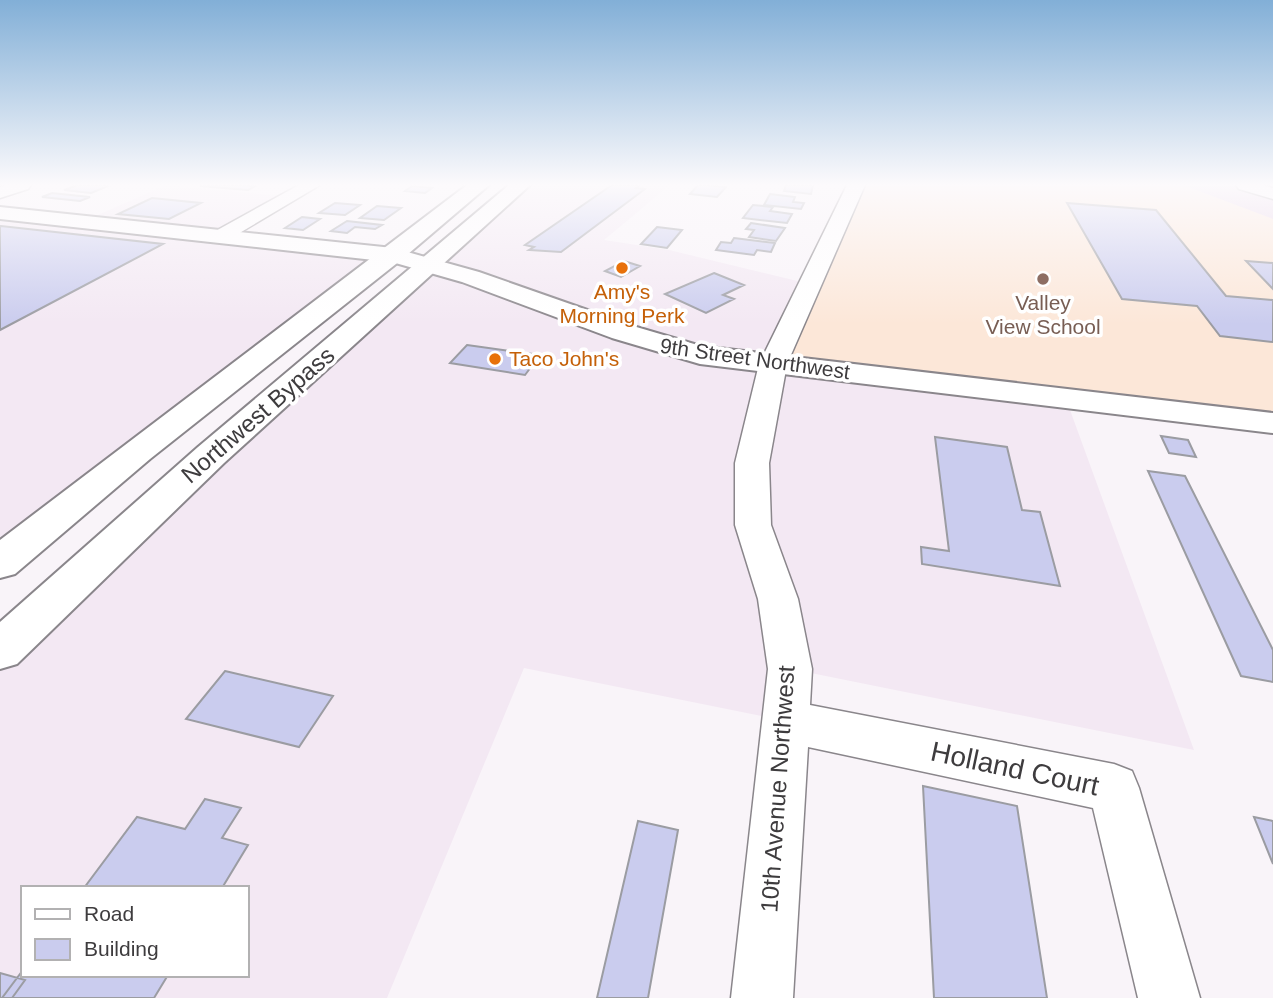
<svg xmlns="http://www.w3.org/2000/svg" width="1273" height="998" viewBox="0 0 1273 998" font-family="Arial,sans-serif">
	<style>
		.built { fill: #f3e8f3; fill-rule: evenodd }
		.education { fill: #fce7d8 }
		.green { fill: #e6d1e6 }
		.building { fill: #caccee; stroke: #9b9ca2; stroke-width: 2 }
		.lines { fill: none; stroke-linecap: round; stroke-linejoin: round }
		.minor-casing { stroke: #8a868b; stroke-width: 3 }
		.tertiary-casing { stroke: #8a868b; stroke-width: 4 }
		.secondary-casing { stroke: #8a868b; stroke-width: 4 }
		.minor { fill: #fff; fill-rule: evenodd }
		.tertiary { fill: #fff; fill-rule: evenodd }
		.secondary { fill: #fff; fill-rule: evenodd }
		.food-dot { fill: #e8710a; stroke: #fff; stroke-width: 2.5 }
		.education-dot { fill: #8d6e63; stroke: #fff; stroke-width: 2.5 }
		.labels { text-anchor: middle; stroke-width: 7; stroke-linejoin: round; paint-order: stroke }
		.far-food-label { font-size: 21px; fill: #c56008; stroke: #fff }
		.far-education-label { font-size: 21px; fill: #785e54; stroke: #fff }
		.far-street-label { font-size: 21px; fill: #3e3c3e; stroke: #fff }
		.street-label { font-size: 24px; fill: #3e3c3e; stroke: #fff }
		.near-street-label { font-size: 28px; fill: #3e3c3e; stroke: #fff }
	</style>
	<rect width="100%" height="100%" fill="#f9f4f9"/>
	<!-- built -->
	<path class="built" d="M166,185L290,197L220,236L393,255L0,563V213L82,222Z
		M520,185H670L604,240L669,250L810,284L1066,399L1194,750L791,669L786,721L524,668L387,998H0V649ZM23,888H247V975H23Z"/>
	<!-- education -->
	<path class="education" d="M856,185H1245L1273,194V423L773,364Z"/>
	<!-- green -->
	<path class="green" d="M1183,185H1231L1273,200V219Z"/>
	<!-- building -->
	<path class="building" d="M78,185H105L108,186L91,193L64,190Z
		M203,185H236L255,186L248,190L200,186Z
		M612,185H640L636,188L645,189L561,252L529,250L534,247L525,245Z
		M698,185H704L726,187L717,197L690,194Z
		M786,185H813L811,194L784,191Z
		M412,186L432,188L425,193L405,191Z
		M52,193L90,197L80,201L42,197Z
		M770,194L795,197L793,202L804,203L801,209L764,205Z
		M152,198L201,203L169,219L118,214Z
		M335,203L360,205L345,215L319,213Z
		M1067,203L1156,210L1226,296L1273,300V342L1220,336L1197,306L1122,299Z
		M753,205L773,207L770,211L792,214L787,223L743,218Z
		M377,206L401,208L384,220L360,218Z
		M302,217L320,219L303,230L285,228Z
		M347,221L382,225L375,229L355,227L347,233L331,231Z
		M751,223L785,228L776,241L749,237L754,230L746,229Z
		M0,226H1L163,244L0,330Z
		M657,227L682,230L667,248L641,244Z
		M734,238L775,243L771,252L757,250L754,255L716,250L721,242L731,243Z
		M624,261L640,266L621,277L605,271Z
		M1246,261L1273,263V289Z
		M714,273L744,285L723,295L734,299L706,313L665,294Z
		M467,345L540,355L525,375L450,363Z
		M1161,436L1188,440L1196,457L1169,453Z
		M935,437L1007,447L1022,510L1040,512L1060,586L922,564L921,547L949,551Z
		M1148,471L1185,476L1273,650V682L1241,676Z
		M225,671L333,696L299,747L186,719Z
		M923,786L1017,806L1047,998H934Z
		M205,799L241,808L222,838L248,845L222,888H84L137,817L185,829Z
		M1254,817L1273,821V864Z
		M638,821L678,830L648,998H597Z
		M23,970V975H168L154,998H2Z
		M0,973L25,980L12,998H0Z"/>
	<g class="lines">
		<!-- minor casing -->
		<g class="minor-casing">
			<path id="minor" d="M6,185H31L28,189L0,198V187Z
				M299,185H320L226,241H212L209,237L212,233Z
				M847,185H865L787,364L769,463L771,525L798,599L812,669L810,705L1114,764L1132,771L1139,788L1200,998H1138L1093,808L808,747L793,998H731L768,669L758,599L735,525V463L759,364Z
				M1236,185H1262L1273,188V199L1239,189Z"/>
		</g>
		<!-- tertiary casing -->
		<g class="tertiary-casing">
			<path id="tertiary" d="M0,207L393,248L479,272L633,326L701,346L1273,413V433L700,364L612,338L462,282L392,262L0,219Z"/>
		</g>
		<!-- secondary casing -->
		<g class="secondary-casing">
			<path id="secondary" d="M467,185H489L401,260L150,459L15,574L0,578V540Z
				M509,185H530L224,463L17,664L0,669V622L198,447Z"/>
		</g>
		<!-- minor -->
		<use href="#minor" class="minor"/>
		<!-- tertiary -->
		<use href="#tertiary" class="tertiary"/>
		<!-- secondary -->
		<use href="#secondary" class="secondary"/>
	</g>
	<!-- sky -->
	<linearGradient id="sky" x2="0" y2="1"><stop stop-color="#82afd7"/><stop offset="0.57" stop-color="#fcfafc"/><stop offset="1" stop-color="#fcfafc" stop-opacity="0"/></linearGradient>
	<rect width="1273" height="324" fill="url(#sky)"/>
	<!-- markers -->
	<g class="food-dot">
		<circle cx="622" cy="268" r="7"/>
		<circle cx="495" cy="359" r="7"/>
	</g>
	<circle class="education-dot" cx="1043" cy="279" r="7"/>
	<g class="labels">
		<!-- far-food labels -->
		<g class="far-food-label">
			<text x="622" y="299">Amy's<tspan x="622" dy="24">Morning Perk</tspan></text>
			<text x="509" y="366" text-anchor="start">Taco John's</text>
		</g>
		<!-- far-education labels -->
		<g class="far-education-label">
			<text x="1043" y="310">Valley<tspan x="1043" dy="24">View School</tspan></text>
		</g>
		<!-- far-street labels -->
		<g class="far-street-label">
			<text transform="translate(755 359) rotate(8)" y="7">9th Street Northwest</text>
		</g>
		<!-- street labels -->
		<g class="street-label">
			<text transform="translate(258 415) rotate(-41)" y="8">Northwest Bypass</text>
			<text transform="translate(778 789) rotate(-86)" y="8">10th Avenue Northwest</text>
		</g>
		<!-- near-street labels -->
		<g class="near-street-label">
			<text transform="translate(1015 768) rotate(12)" y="10">Holland Court</text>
		</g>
	</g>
	<!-- legend -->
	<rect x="21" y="886" width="228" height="91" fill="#ffffff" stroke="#b2b1b2" stroke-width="2"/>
	<rect x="35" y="909" width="35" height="10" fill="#ffffff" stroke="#b2b1b2" stroke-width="2"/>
	<text x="84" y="921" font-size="21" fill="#3e3c3e">Road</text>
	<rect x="35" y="939" width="35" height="21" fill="#caccee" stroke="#b2b1b2" stroke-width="2"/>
	<text x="84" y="956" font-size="21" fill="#3e3c3e">Building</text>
</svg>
